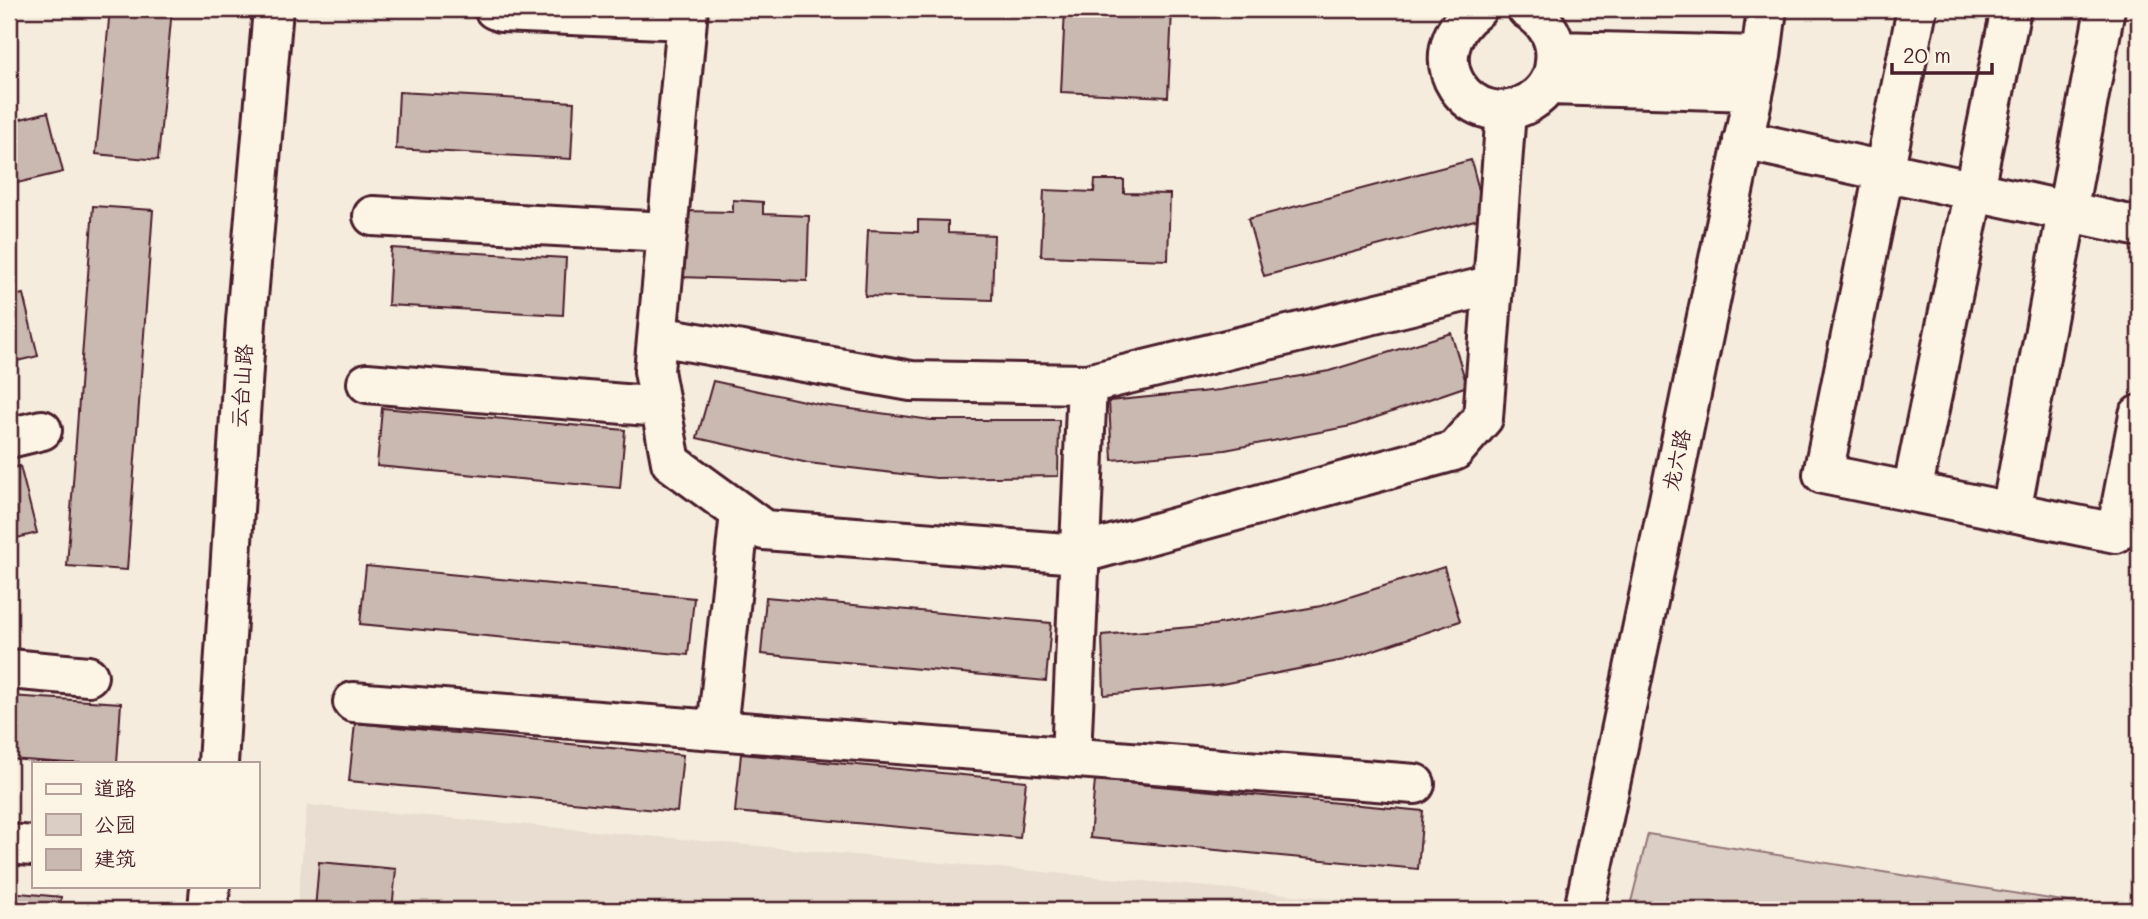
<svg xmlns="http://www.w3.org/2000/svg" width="2148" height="919" viewBox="0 0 2148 919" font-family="Mali,'LXGW WenKai TC',sans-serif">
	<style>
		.built { fill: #e8ddd0 }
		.green { fill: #dbcec4; stroke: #927678; stroke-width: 2 }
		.building { fill: #cab9b1; stroke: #4a1f2b; stroke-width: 2 }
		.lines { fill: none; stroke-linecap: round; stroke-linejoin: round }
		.minor-casing { stroke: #4a1f2b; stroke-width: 44 }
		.minor { stroke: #fcf5e5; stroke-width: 38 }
		.labels { text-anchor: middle; stroke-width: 5; stroke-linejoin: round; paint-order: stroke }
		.street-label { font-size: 21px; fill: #4a1f2b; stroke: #fcf5e5 }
	</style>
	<rect width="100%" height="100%" fill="#f5ecde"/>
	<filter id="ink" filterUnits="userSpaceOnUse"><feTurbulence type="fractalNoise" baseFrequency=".0143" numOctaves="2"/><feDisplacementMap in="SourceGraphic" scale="14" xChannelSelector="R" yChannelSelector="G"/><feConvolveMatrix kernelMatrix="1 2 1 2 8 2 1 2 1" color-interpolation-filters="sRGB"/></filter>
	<g filter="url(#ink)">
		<!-- built -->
		<path class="built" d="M307,805L1417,906V910H297Z"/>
		<!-- green -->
		<path class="green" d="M1648,834L2118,910H1629Z"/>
		<!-- building -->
		<path class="building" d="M110,9H172L158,160L96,154Z
			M1065,9H1172L1168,97L1061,92Z
			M399,92L574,102L571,159L396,149Z
			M48,112L63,172L9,185V122Z
			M1471,160L1486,217L1264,276L1248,219Z
			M1095,180H1124V193L1170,194L1168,260L1041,256L1044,190L1094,192Z
			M733,200L763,202V214L809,216L807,281L680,277L683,211L733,212Z
			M93,206L153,210L127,570L67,566Z
			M918,220L948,221V233L994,235L992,300L865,296L868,230L918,232Z
			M391,248L566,258L563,315L388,305Z
			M23,294L38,356L9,363V297Z
			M1451,333L1467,386L1351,426L1225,450L1112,460L1109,401L1220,390L1329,371Z
			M713,381L822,405L931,420H1059L1058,476L936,478L808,463L697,438Z
			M382,408L625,430L620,488L377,466Z
			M20,466L37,533L9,540V469Z
			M366,566L694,598L688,655L360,624Z
			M1444,567L1460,621L1344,660L1217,685L1104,695L1102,635L1213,625L1321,606Z
			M766,597L1051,623L1046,681L761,654Z
			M9,696L121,703L117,763H68L9,759Z
			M355,723L683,755L677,812L349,781Z
			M741,754L1026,781L1020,838L735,812Z
			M1095,780L1423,811L1418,869L1090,838Z
			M319,862L396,869L392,910H315Z
			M9,892L61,897L60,910H9Z"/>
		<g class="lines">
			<!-- minor casing -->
			<g class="minor-casing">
				<path id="minor" d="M494,9L501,12L687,20
					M688,9L654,371L671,462L764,530L1079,554L1454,451L1483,418L1506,111
					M1477,9C1412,57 1472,137 1530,102C1545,93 1554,79 1555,62C1558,39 1546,21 1527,9
					M1917,9L1823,474L2116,533L2139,415
					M1556,51L1761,56
					M1549,85L1753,91
					M1743,140L2139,227
					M373,216L667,232
					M658,336L911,381L1087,384L1493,285
					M367,383L661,407
					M9,438L42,430
					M1912,492L2011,9
					M2011,512L2105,9
					M9,669L88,676
					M353,702L1415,784
					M717,730L740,513
					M1071,757L1087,384
					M218,763L246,321L273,9
					M9,844L33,846
					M208,910L210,886
					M1584,910L1761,56L1767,9"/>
			</g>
			<!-- minor -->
			<use href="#minor" class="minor"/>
		</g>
	</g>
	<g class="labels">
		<!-- street labels -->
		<g class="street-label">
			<text transform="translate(242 386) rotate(-86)" y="7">云台山路</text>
			<text transform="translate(1677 460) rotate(-78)" y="7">龙六路</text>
		</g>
	</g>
	<!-- margin -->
	<rect width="2148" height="919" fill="none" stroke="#fcf5e5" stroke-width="35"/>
	<rect x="18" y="18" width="2113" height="884" fill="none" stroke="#4a1f2b" stroke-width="2.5" filter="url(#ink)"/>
	<!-- legend -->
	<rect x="32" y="762" width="228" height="126" fill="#fcf5e5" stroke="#b59f9b" stroke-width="2"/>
	<rect x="46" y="784" width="35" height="10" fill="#fcf5e5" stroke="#b59f9b" stroke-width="2"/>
	<text x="94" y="796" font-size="21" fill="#4a1f2b">道路</text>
	<rect x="46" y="814" width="35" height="21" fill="#dbcec4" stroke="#b59f9b" stroke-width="2"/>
	<text x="94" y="832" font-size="21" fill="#4a1f2b">公园</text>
	<rect x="46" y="849" width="35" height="21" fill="#cab9b1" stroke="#b59f9b" stroke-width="2"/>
	<text x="94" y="866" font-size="21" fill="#4a1f2b">建筑</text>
	<!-- scale -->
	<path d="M1892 63v10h100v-10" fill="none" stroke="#4a1f2b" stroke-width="3.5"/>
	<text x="1903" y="63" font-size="21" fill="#4a1f2b" stroke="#fcf5e5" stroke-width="5" paint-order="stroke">20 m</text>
</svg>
